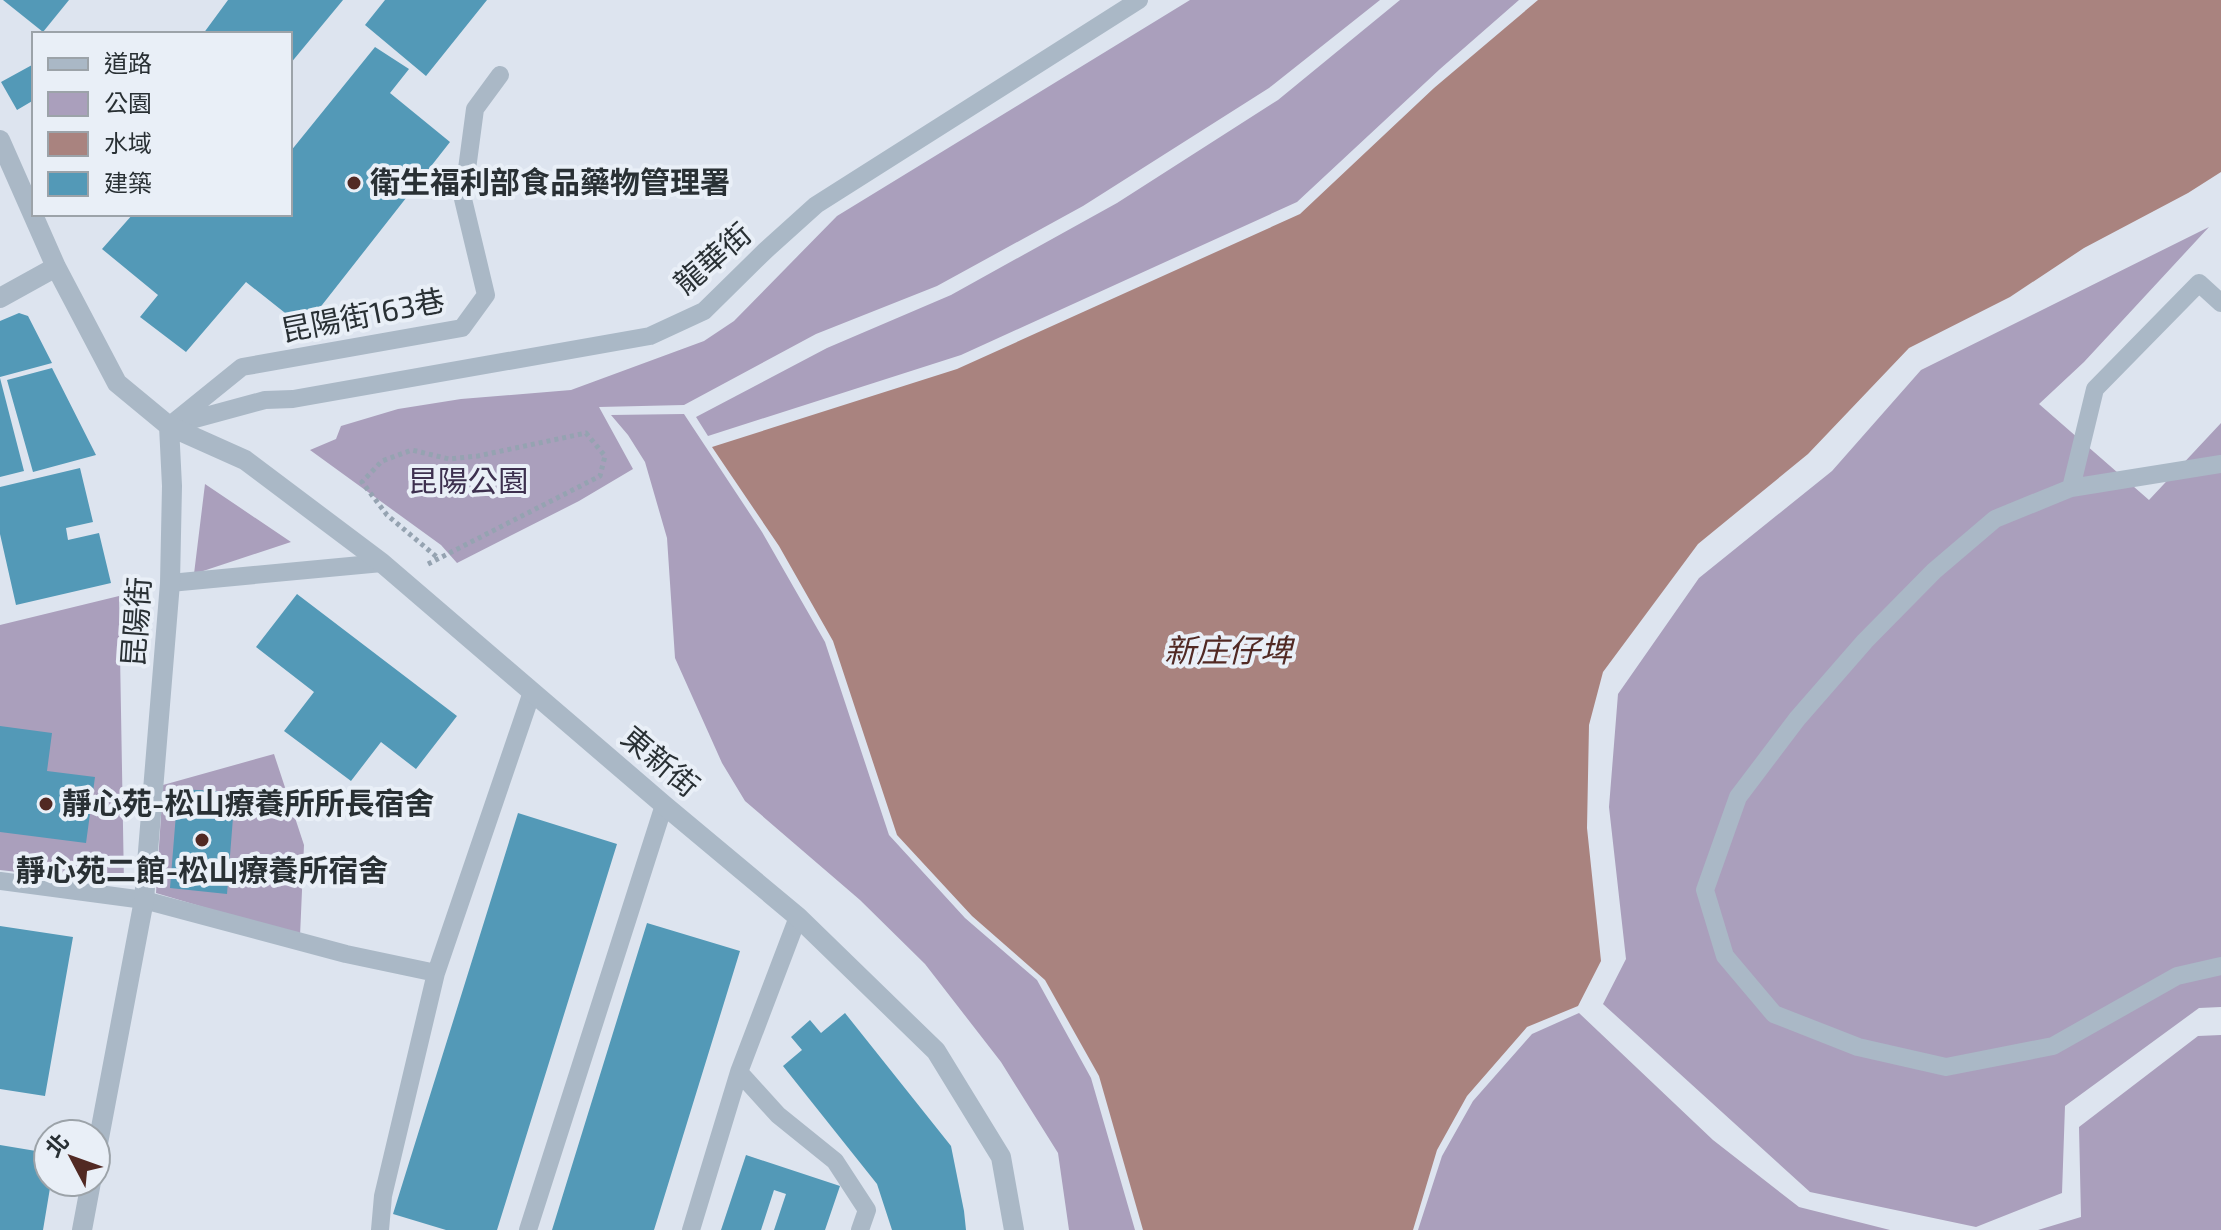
<svg xmlns="http://www.w3.org/2000/svg" width="2221" height="1230" viewBox="0 0 2221 1230" font-family="'Exo 2','Noto Sans TC',sans-serif">
	<style>
		.green { fill: #aa9fbc }
		.water { fill: #a9837f }
		.building { fill: #5399b7 }
		.lines { fill: none; stroke-linecap: round; stroke-linejoin: round }
		.path { stroke: #95a3b1; stroke-width: 5; stroke-dasharray: 4 4; stroke-linecap: butt }
		.service { stroke: #aab8c6; stroke-width: 18 }
		.minor { stroke: #aab8c6; stroke-width: 20 }
		.poi-dot { fill: #512923; stroke: #e9eff7; stroke-width: 3 }
		.labels { text-anchor: middle; stroke-width: 8; stroke-linejoin: round; paint-order: stroke }
		.poi-label { font-size: 30px; font-weight: bold; fill: #293034; stroke: #e9eff7; text-anchor: start }
		.street-label { font-size: 30px; fill: #293034; stroke: #e9eff7 }
		.park-label { font-size: 30px; fill: #3d304f; stroke: #e9eff7 }
		.water-label { font-size: 32px; font-style: italic; fill: #512923; stroke: #e9eff7 }
	</style>
	<rect width="100%" height="100%" fill="#dde4ef"/>
	<!-- green -->
	<path class="green" d="M1190,0H1380L1269,88L1083,206L937,286L816,334L684,405L599,407L633,469L579,501L457,563L441,545L310,450L336,439L341,426L398,409L461,399L571,390L704,341L734,321L837,216Z
		M1400,0H1519L1440,69L1297,202L961,355L708,436L696,417L827,348L951,295L1117,203L1278,100Z
		M2209,227L2084,362L2039,404L2149,500L2221,423V1007L2199,1008L2065,1106L2062,1193L1976,1227L1810,1192L1603,1004L1626,959L1609,807L1618,694L1699,578L1832,471L1921,370Z
		M684,414L762,532L825,642L889,835L965,918L1037,980L1091,1078L1135,1230H1069L1058,1153L1001,1062L925,964L860,900L745,801L722,763L675,658L667,538L645,462L628,435L611,415Z
		M205,484L291,542L194,574Z
		M119,596L124,884L0,870V625Z
		M274,754L304,845L300,936L156,893L163,785Z
		M1579,1013L1713,1140L1799,1207L1890,1230H1418L1442,1156L1473,1101L1532,1034Z
		M2221,1035V1230H2038L2081,1217L2079,1127L2198,1036Z"/>
	<!-- water -->
	<path class="water" d="M1538,0H2221V172L2188,193L2084,248L2010,297L1909,348L1808,454L1698,544L1603,672L1589,725L1587,828L1601,961L1578,1006L1527,1027L1467,1096L1437,1150L1413,1230H1143L1099,1076L1045,980L972,916L897,835L833,641L779,546L712,447L957,369L1300,214L1434,88Z"/>
	<!-- building -->
	<path class="building" d="M3,0H69L43,32Z
		M228,0H343L290,64V34H203Z
		M385,0H487L426,76L365,25Z
		M375,47L409,69L390,93L450,142L304,328L246,282L186,352L140,317L158,295L102,249L133,214H290V152Z
		M32,65L34,69V100L17,110L1,82Z
		M19,313L28,316L52,363L0,377V321Z
		M52,368L96,455L33,472L7,380Z
		M0,378L24,471L0,477Z
		M80,468L93,522L66,528L68,540L99,533L111,583L16,605L0,534V487Z
		M297,594L457,716L416,769L381,742L351,781L284,731L314,692L256,647Z
		M0,726L52,733L47,771L95,777L86,843L0,832Z
		M178,789L235,792L227,894L170,888Z
		M518,813L617,844L497,1230H446L393,1214Z
		M647,923L740,951L654,1230H552Z
		M0,926L73,937L45,1096L0,1089Z
		M845,1013L951,1146L964,1211L966,1230H892L877,1184L783,1066L802,1050L791,1037L810,1020L821,1033Z
		M0,1145L48,1153V1182H51L43,1230H0Z
		M746,1155L840,1186L825,1230H774L786,1194L774,1190L761,1230H721Z"/>
	<g class="lines">
		<!-- path -->
		<path class="path" d="M428,564L600,476L605,456L586,433L478,456L449,459L412,450L382,461L362,482L387,515L438,558"/>
		<!-- service -->
		<path class="service" d="M174,422L242,367L462,328L486,295L463,199L475,109L500,75
			M169,426L265,400L293,399L650,336L704,311L765,251L816,205L1139,0
			M2221,464L2071,488L1995,519L1934,571L1865,641L1797,719L1738,797L1705,890L1725,956L1774,1014L1858,1047L1946,1067L2053,1046L2177,976L2221,966
			M2071,488L2095,389L2199,283L2221,303
			M170,583L382,563
			M0,881L144,900L346,954L436,973
			M739,1072L778,1115L835,1161L867,1210L860,1230
			M380,1230L383,1196L436,973L532,692
			M528,1230L664,805
			M691,1230L739,1072L798,917"/>
		<!-- minor -->
		<path class="minor" d="M0,140L56,267L117,383L169,426L245,460L382,563L664,805L798,917L936,1051L1001,1157L1014,1230
			M0,298L56,267
			M96,1154L144,900L170,583L172,486L169,426
			M82,1230L91,1182"/>
	</g>
	<!-- markers -->
	<g class="poi-dot">
		<circle cx="354" cy="183" r="8"/>
		<circle cx="46" cy="804" r="8"/>
		<circle cx="202" cy="840" r="8"/>
	</g>
	<g class="labels">
		<!-- poi labels -->
		<g class="poi-label">
			<text x="370" y="193">衛生福利部食品藥物管理署</text>
			<text x="62" y="814">靜心苑-松山療養所所長宿舍</text>
			<text x="202" y="881" text-anchor="middle">靜心苑二館-松山療養所宿舍</text>
		</g>
		<!-- street labels -->
		<g class="street-label">
			<text transform="translate(713 259) rotate(-41)" y="10">龍華街</text>
			<text transform="translate(363 316) rotate(-11)" y="10">昆陽街163巷</text>
			<text transform="translate(137 622) rotate(-86)" y="10">昆陽街</text>
			<text transform="translate(660 762) rotate(40)" y="10">東新街</text>
		</g>
		<!-- park labels -->
		<g class="park-label">
			<text x="468" y="492">昆陽公園</text>
		</g>
		<!-- water labels -->
		<g class="water-label">
			<text x="1228" y="662">新庄仔埤</text>
		</g>
	</g>
	<!-- legend -->
	<rect x="32" y="32" width="260" height="184" fill="#e9eff7" stroke="#9ca3a9" stroke-width="2"/>
	<rect x="48" y="58" width="40" height="12" fill="#aab8c6" stroke="#9ca3a9" stroke-width="2"/>
	<text x="104" y="72" font-size="24" fill="#293034">道路</text>
	<rect x="48" y="92" width="40" height="24" fill="#aa9fbc" stroke="#9ca3a9" stroke-width="2"/>
	<text x="104" y="112" font-size="24" fill="#293034">公園</text>
	<rect x="48" y="132" width="40" height="24" fill="#a9837f" stroke="#9ca3a9" stroke-width="2"/>
	<text x="104" y="152" font-size="24" fill="#293034">水域</text>
	<rect x="48" y="172" width="40" height="24" fill="#5399b7" stroke="#9ca3a9" stroke-width="2"/>
	<text x="104" y="192" font-size="24" fill="#293034">建築</text>
	<!-- north arrow -->
	<g transform="translate(72 1158) rotate(311)"><circle r="38" fill="#e9eff7" stroke="#9ca3a9" stroke-width="2"/>
	<path d="M0-6L14 30L0 20L-14 30Z" fill="#512923"/>
	<text y="-12" font-size="22" font-weight="bold" text-anchor="middle" fill="#293034">北</text>
	</g>
</svg>
